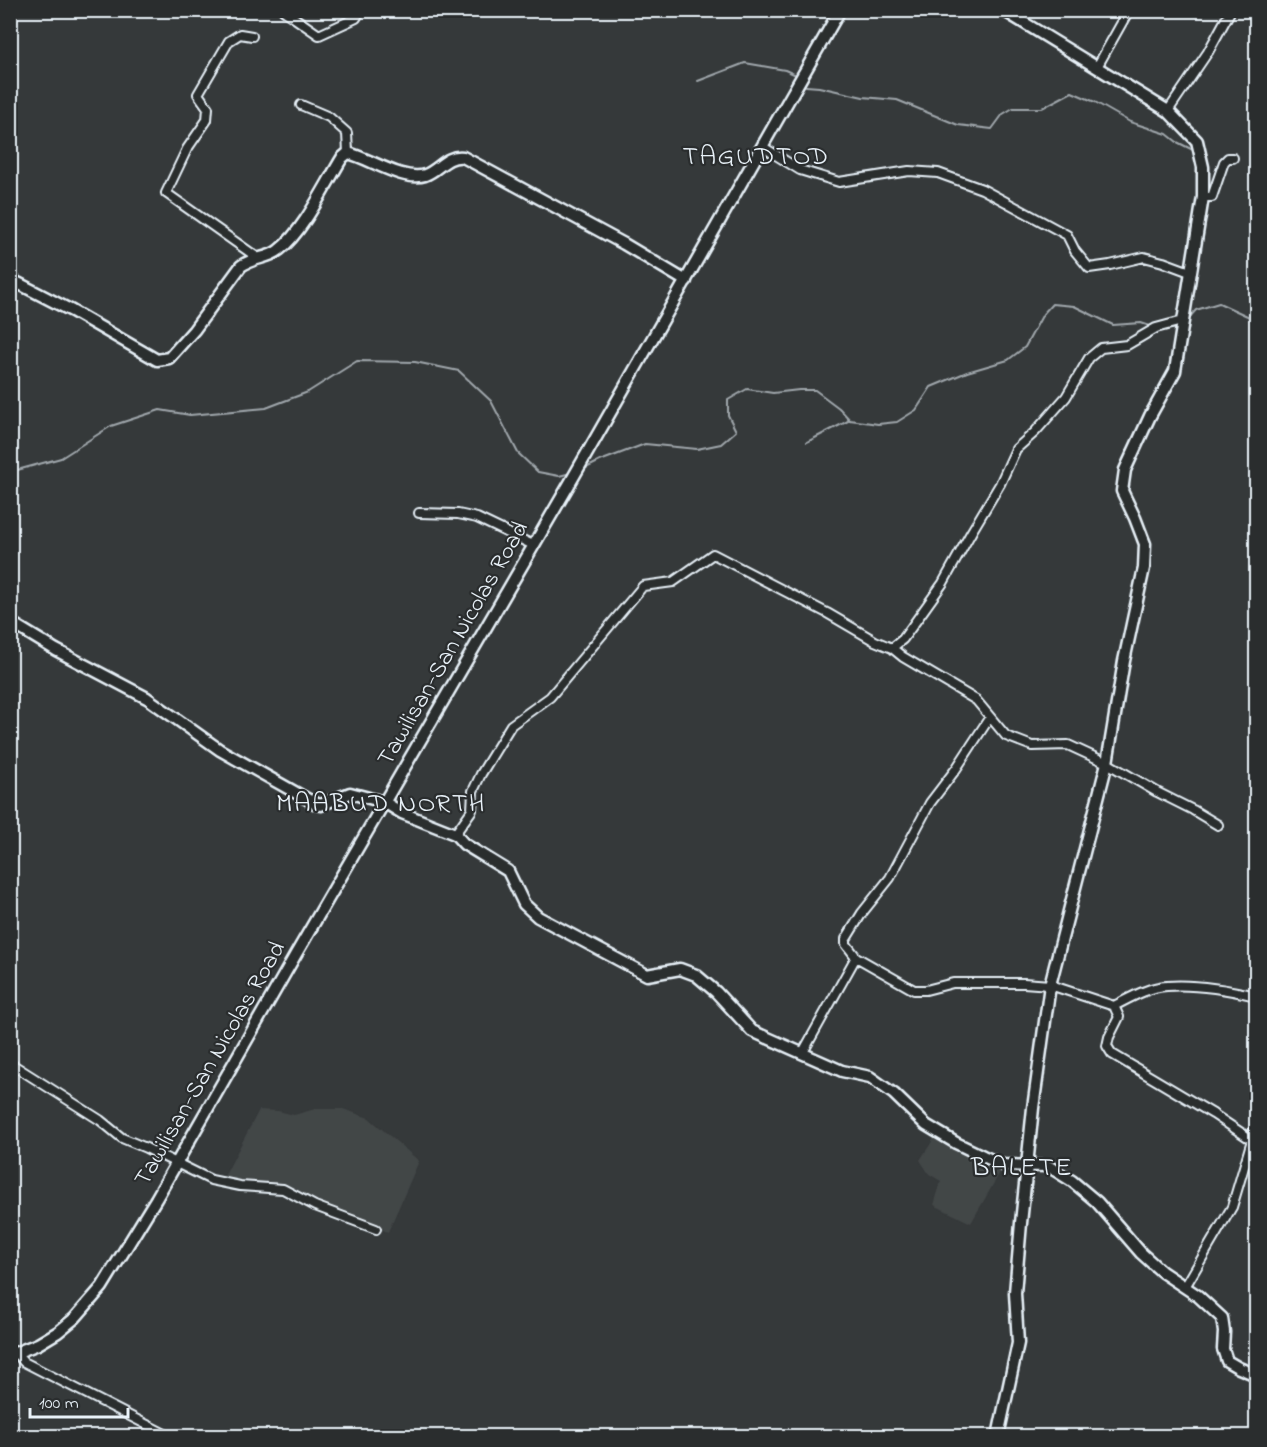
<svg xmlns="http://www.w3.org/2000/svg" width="1267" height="1447" viewBox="0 0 1267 1447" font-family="'Indie Flower',sans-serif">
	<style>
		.built { fill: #424647 }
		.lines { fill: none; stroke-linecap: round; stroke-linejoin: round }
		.stream { stroke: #a0a7ac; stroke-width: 2 }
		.street-casing { stroke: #e8f1f8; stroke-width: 12 }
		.secondary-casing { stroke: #e8f1f8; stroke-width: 15 }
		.street { stroke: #2a2d2e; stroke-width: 8 }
		.secondary { stroke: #2a2d2e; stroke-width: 10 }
		.labels { text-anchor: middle; stroke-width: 4.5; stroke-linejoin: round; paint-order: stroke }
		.street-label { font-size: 24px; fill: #e8f1f8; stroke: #2a2d2e }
		.quarter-label { font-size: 27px; letter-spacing: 1.5px; fill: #e8f1f8; stroke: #2a2d2e }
	</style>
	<rect width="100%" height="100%" fill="#35393a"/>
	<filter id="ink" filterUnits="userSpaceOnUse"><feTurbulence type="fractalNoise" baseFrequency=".0167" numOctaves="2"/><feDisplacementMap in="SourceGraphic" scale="12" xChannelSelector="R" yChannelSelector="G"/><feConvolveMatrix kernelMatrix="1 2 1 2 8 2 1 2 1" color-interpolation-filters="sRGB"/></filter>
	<g filter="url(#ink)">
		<!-- built -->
		<path class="built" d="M315,1109H343L369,1118L419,1161L388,1232L323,1206L284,1187L249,1181L223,1179L259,1110L278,1111L294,1115Z
			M935,1137L1002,1169L971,1223L934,1205L941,1181L929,1174L920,1160Z"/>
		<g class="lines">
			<!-- stream -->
			<path class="stream" d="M698,81L745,63L785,70L794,74
				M806,86L819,87L863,97L897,100L958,125L992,129L1003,114L1013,108H1042L1072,92L1095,102L1130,122L1167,134L1177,142L1193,150
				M1187,320L1196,310L1219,303L1256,320
				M1167,329H1173
				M807,442L850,420
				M582,470L600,461L645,444L697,449L721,444L736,431L728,415V400L747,389L773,393L799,390H815L839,408L850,420L878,424L897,422L916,410L931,387L967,372L1008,360L1025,347L1043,314L1052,304L1074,306L1113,325L1141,323L1150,326
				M10,472L61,458L111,426L160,410L190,415L266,408L308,392L357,361L415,362L459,371L491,401L518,453L538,472L559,476L571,473"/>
			<!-- street casing -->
			<g class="street-casing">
				<path id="street" d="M283,10L319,35L356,18L361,10
					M252,36L240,34L229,41L198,94L208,108L207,120L187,149L166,193L258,258
					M1097,67L1129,10
					M301,105L329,117L347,133L348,153
					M1168,111L1208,52L1231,10
					M763,147L800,170L839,182L909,171L938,173L982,189L1067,235L1075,251L1089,268L1110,265L1144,257L1163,262L1190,272
					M1203,197H1212L1224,162L1228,158H1233
					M419,513L458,514L477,518L533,545
					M892,648L903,657L976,700L1006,736L1032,746L1068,745L1107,763L1157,792L1193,810L1218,825
					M455,834L472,810L473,791L481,774L511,725L550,697L643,586L673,582L713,554L827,613L875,641L892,648L903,639L943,583L972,531L1000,484L1016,449L1035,432L1066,397L1089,358L1101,348L1127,345L1156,328L1182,321
					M856,957L846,944V939L862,913L890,878L930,803L956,769L990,717
					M1114,1006L1119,1017L1109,1037L1107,1046L1112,1054L1213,1114L1252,1140L1232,1207L1185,1287
					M802,1054L856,957L914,990H926L953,983H1024L1050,985L1114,1006C1130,998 1148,987 1167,986C1194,984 1230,990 1256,996
					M10,1063L100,1120L122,1138L146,1148L211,1180L240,1186L283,1189L315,1206L376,1229
					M1252,1140L1256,1124
					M16,1353L24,1362L169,1436"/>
			</g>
			<!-- secondary casing -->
			<g class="secondary-casing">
				<path id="secondary" d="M10,279L72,311L157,360L169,358L194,330L241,266C253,257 268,259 279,250C303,232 326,184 342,158L348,153C369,158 403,182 425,175C439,170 446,155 463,157L624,244L686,281
					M10,622L56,650L147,698L220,750L316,804L321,805L350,793L384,802L402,813L455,834L464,844L508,871L524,904L538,917L647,975L680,969L696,975L716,992L752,1031L842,1071L870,1077L894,1094L926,1125L956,1143L983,1156L1003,1165L1048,1166L1072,1181L1097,1202L1141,1253L1162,1272L1198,1296L1222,1318L1224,1332L1223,1349L1227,1361L1239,1368L1256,1375
					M10,1355L38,1344L58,1332L75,1318L102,1287L156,1199L296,954L570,483L840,10
					M998,1436L1018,1343L1015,1293L1021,1223L1033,1108L1050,985L1107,763L1124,661L1144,568L1145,544L1135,518L1122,491L1125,470L1150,416L1175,371L1203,197V167L1197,141L1168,111L1003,10"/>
			</g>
			<!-- street -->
			<use href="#street" class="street"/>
			<!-- secondary -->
			<use href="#secondary" class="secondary"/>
		</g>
	</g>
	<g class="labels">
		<!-- street labels -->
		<g class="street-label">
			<text transform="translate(452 643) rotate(-60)" y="8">Tawilisan-San Nicolas Road</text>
			<text transform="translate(209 1063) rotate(-60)" y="8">Tawilisan-San Nicolas Road</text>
		</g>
		<!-- quarter labels -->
		<g class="quarter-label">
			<text x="756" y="164">TAGUDTOD</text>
			<text x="381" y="811">MAABUD NORTH</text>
			<text x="1022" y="1175">BALETE</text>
		</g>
	</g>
	<!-- margin -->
	<rect width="1267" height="1447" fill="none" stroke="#2a2d2e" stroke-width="36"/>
	<rect x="18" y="18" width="1231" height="1411" fill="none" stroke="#e8f1f8" stroke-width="2" filter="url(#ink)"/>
	<!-- scale -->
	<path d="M30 1408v9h98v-9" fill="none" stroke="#e8f1f8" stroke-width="3"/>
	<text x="39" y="1408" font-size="18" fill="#e8f1f8" stroke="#2a2d2e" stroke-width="4.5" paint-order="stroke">100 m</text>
</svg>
